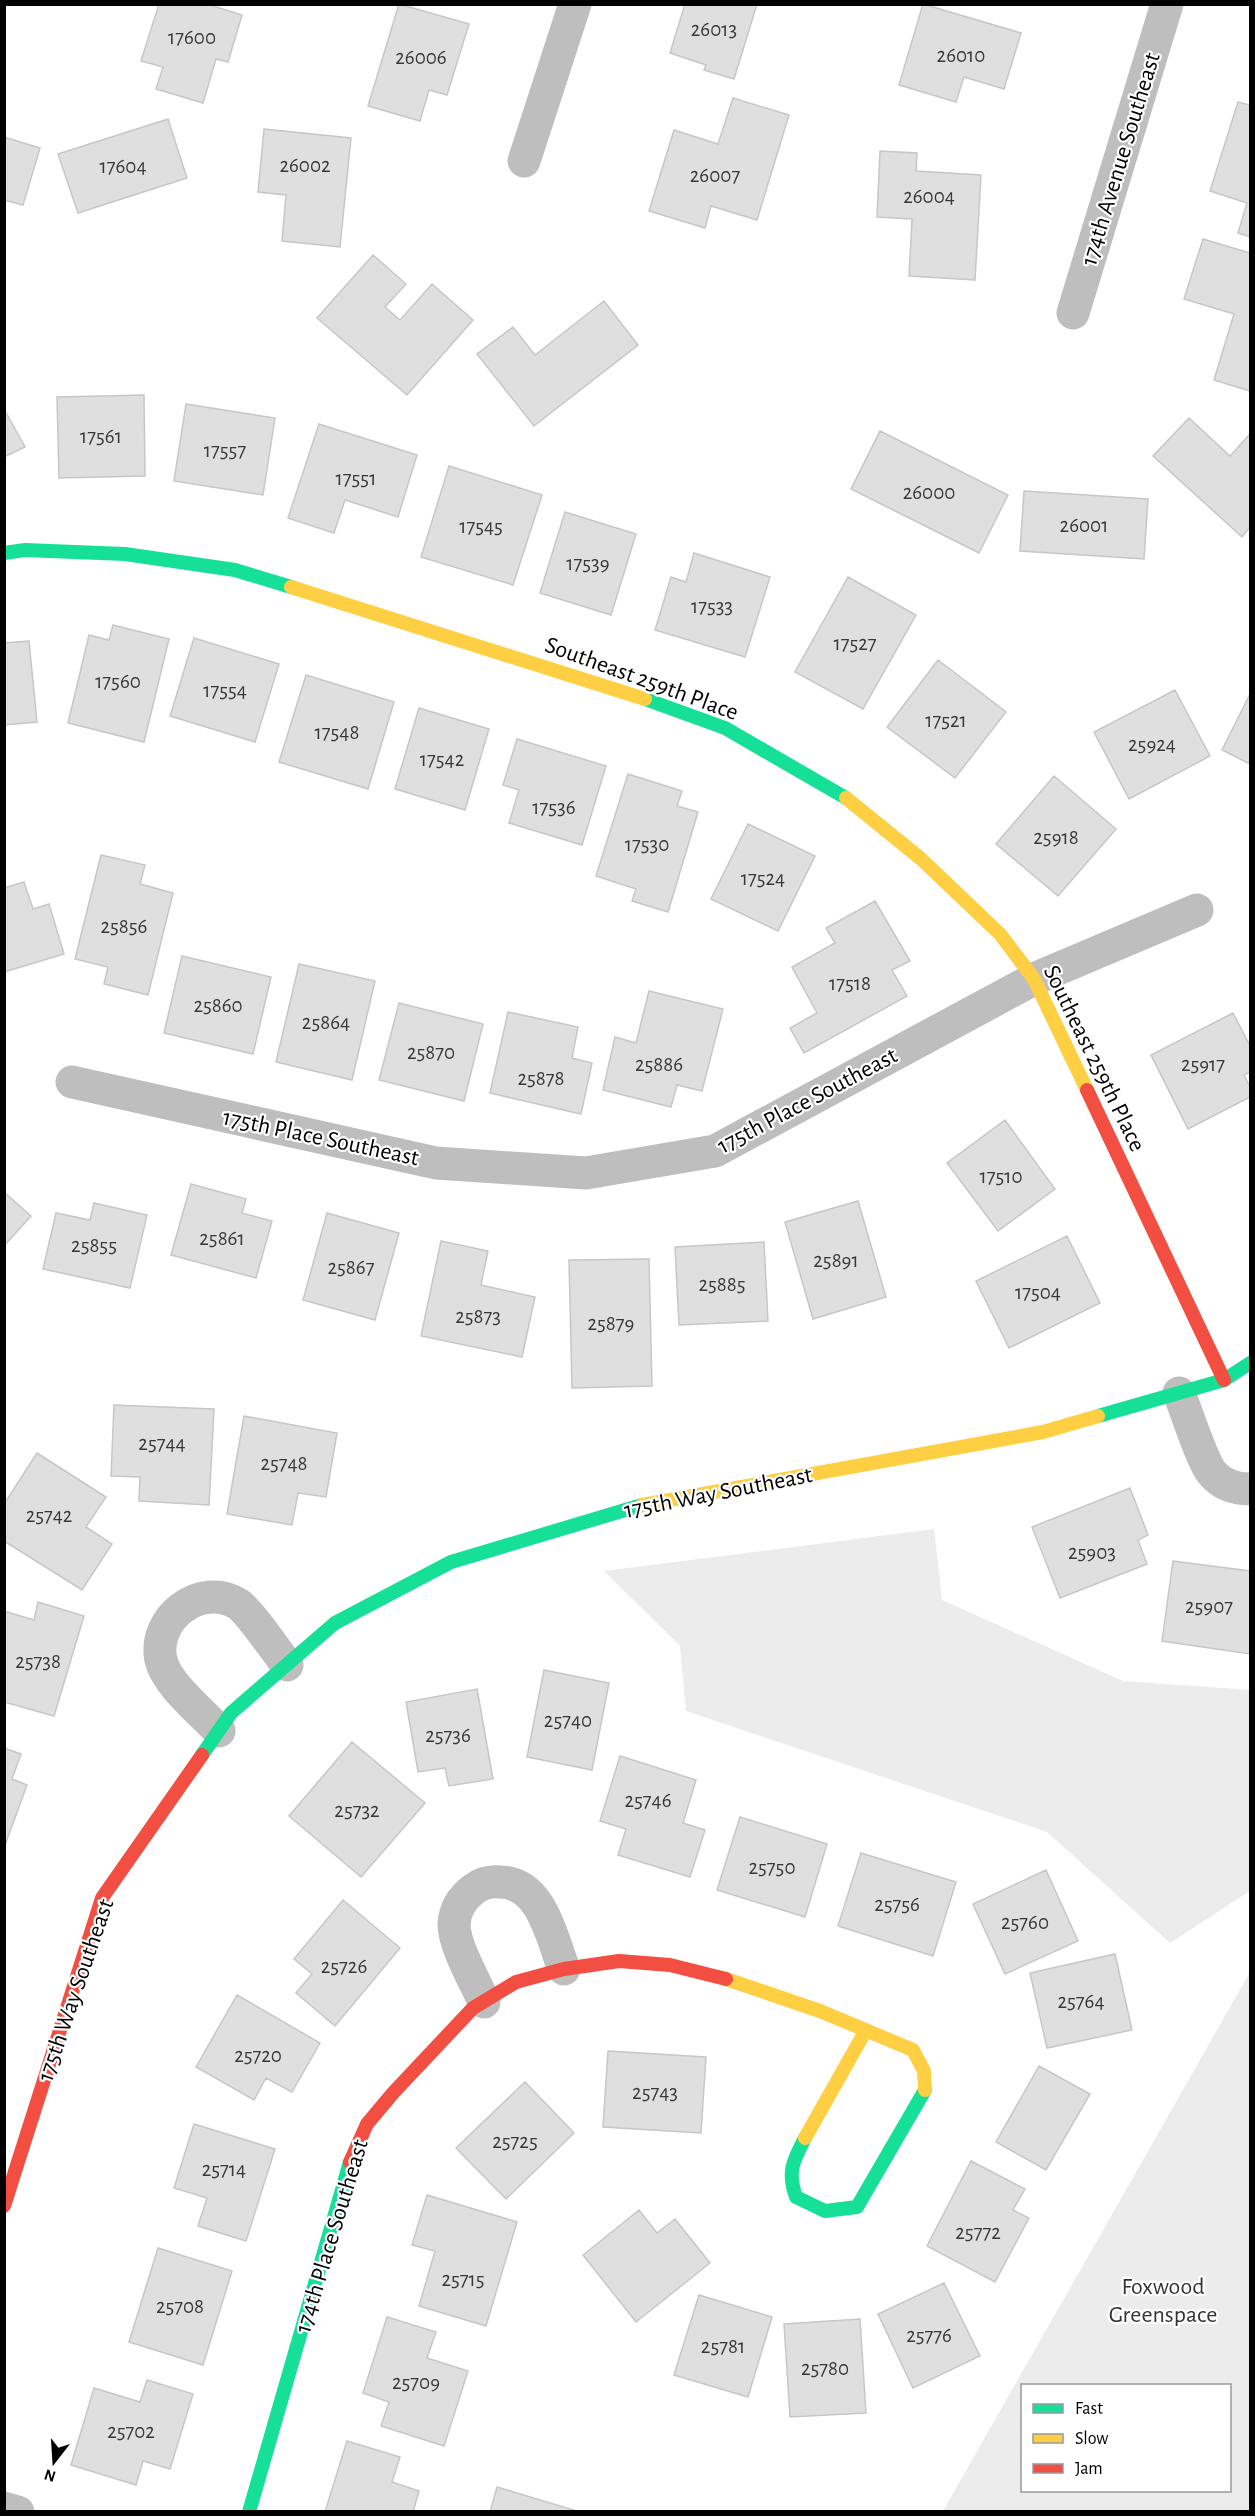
<svg xmlns="http://www.w3.org/2000/svg" width="1255" height="2516" viewBox="0 0 1255 2516" font-family="'Alegreya Sans',sans-serif">
	<style>
		.green { fill: #ececec; fill-rule: evenodd }
		.building { fill: #dfdfdf; stroke: #c7c7c7; stroke-width: 1.5 }
		.lines { fill: none; stroke-linecap: round; stroke-linejoin: round }
		.street { stroke: #bebebe; stroke-width: 33 }
		.fast { stroke: #16e098; stroke-width: 14 }
		.slow { stroke: #ffcf43; stroke-width: 14 }
		.jam { stroke: #f24e42; stroke-width: 14 }
		.labels { text-anchor: middle; stroke-width: 4.5; stroke-linejoin: round; paint-order: stroke }
		.number-label { font-size: 21px; fill: #383838 }
		.street-label { font-size: 24px; fill: #000; stroke: #fff }
		.park-label { font-size: 24px; fill: #333; stroke: #fff }
	</style>
	<rect width="100%" height="100%" fill="#fff"/>
	<!-- green -->
	<path class="green" d="M934,1529L942,1600L1123,1681L1250,1690V1891L1170,1943L1047,1832L686,1711L680,1646L604,1571Z
		M1250,1972V2511H943ZM1022,2386H1230V2490H1022Z"/>
	<!-- building -->
	<path class="building" d="M159,4H207L242,15L228,62L216,59L203,103L156,89L163,67L141,61Z
		M399,4L469,24L447,95L429,90L420,121L368,106Z
		M685,4H757L734,79L704,70L706,65L670,53Z
		M923,4L1021,33L1004,89L964,77L956,102L899,85Z
		M733,98L789,115L757,220L711,206L705,228L649,211L674,130L718,144Z
		M1238,102L1250,105V237L1238,233L1247,203L1210,191Z
		M168,119L187,178L78,213L58,154Z
		M264,129L351,138L340,247L282,241L286,195L258,192Z
		M4,137L40,148L23,205L4,200Z
		M880,151L917,153L916,171L981,175L975,280L909,276L912,219L877,217Z
		M1203,239L1250,253V391L1214,380L1234,314L1184,299Z
		M373,255L406,284L385,307L400,320L432,284L473,320L407,395L317,318Z
		M604,301L638,345L534,426L477,354L513,327L535,355Z
		M144,395L145,476L59,478L57,397Z
		M186,404L275,418L263,495L174,481Z
		M4,409L25,447L4,457Z
		M1189,418L1230,456L1250,434V527L1242,537L1153,456Z
		M319,424L417,455L398,517L345,500L334,533L288,518Z
		M880,431L1008,495L979,553L851,489Z
		M449,466L542,495L513,585L421,557Z
		M1024,491L1148,499L1144,559L1020,551Z
		M565,512L636,534L611,615L540,593Z
		M694,553L770,577L745,657L655,630L671,577L686,582Z
		M848,577L916,615L863,709L795,672Z
		M113,625L169,639L144,742L68,723L89,635L109,640Z
		M194,638L279,664L255,742L170,716Z
		M29,641L37,722L4,725V643Z
		M938,660L1006,712L955,778L887,727Z
		M306,675L394,702L368,789L279,762Z
		M1175,690L1210,756L1129,799L1094,732Z
		M1249,696L1250,697V764L1222,750Z
		M419,708L489,729L465,810L395,789Z
		M517,739L606,766L582,845L509,823L519,790L503,785Z
		M628,774L682,791L677,806L698,812L668,912L632,901L636,889L596,876Z
		M1054,776L1116,829L1058,896L996,844Z
		M748,824L815,856L778,931L711,899Z
		M101,855L145,865L140,884L173,893L148,995L104,984L108,967L75,959Z
		M24,882L33,909L49,904L64,954L4,972V888Z
		M875,901L910,961L892,970L907,996L804,1053L790,1028L817,1013L792,967L835,943L826,928Z
		M182,956L271,977L253,1054L164,1033Z
		M299,964L375,981L352,1080L276,1062Z
		M649,991L723,1009L702,1091L677,1085L671,1107L603,1090L615,1037L636,1043Z
		M399,1003L483,1024L464,1101L379,1080Z
		M508,1012L578,1027L572,1058L592,1063L581,1114L490,1093Z
		M1233,1013L1250,1046V1072L1244,1075L1250,1087V1097L1188,1129L1151,1055Z
		M1005,1120L1055,1189L998,1231L947,1163Z
		M191,1184L246,1199L242,1213L272,1221L256,1278L171,1255Z
		M4,1192L31,1216L4,1246Z
		M858,1201L886,1297L813,1319L785,1222Z
		M94,1203L147,1215L130,1288L43,1269L56,1213L90,1220Z
		M327,1213L399,1233L375,1320L303,1300Z
		M1067,1236L1100,1303L1009,1348L976,1281Z
		M441,1241L488,1251L481,1285L535,1297L522,1357L421,1336Z
		M764,1242L768,1321L679,1325L675,1247Z
		M649,1259L652,1386L572,1388L569,1260Z
		M114,1405L214,1409L209,1505L139,1501L140,1477L111,1476Z
		M244,1416L337,1433L326,1497L298,1493L292,1525L227,1514Z
		M37,1453L106,1497L86,1527L112,1544L82,1590L4,1541V1504Z
		M1130,1488L1148,1535L1138,1540L1147,1564L1060,1598L1032,1527Z
		M1173,1561L1250,1571V1654L1162,1641Z
		M38,1602L84,1616L54,1716L4,1702V1611L34,1620Z
		M544,1670L609,1683L592,1770L527,1757Z
		M477,1689L493,1779L449,1786L445,1768L418,1772L406,1702Z
		M352,1742L425,1803L361,1877L289,1816Z
		M4,1748L21,1754L12,1779L27,1785L4,1848Z
		M620,1756L696,1780L683,1823L705,1830L690,1877L618,1855L626,1829L600,1821Z
		M740,1817L827,1844L805,1917L717,1890Z
		M861,1853L956,1882L933,1956L838,1926Z
		M1046,1870L1078,1941L1005,1974L973,1904Z
		M343,1900L400,1948L335,2026L296,1993L312,1974L294,1959Z
		M1115,1954L1132,2030L1047,2048L1030,1973Z
		M237,1995L320,2043L292,2092L266,2078L254,2100L196,2067Z
		M608,2051L706,2057L701,2133L603,2127Z
		M1039,2066L1090,2094L1046,2170L996,2142Z
		M525,2082L574,2133L506,2199L456,2148Z
		M194,2124L275,2149L246,2241L198,2226L207,2198L174,2188Z
		M971,2161L1025,2189L1013,2210L1029,2218L995,2282L927,2246Z
		M427,2195L517,2222L486,2326L419,2306L435,2251L412,2245Z
		M639,2210L657,2233L675,2219L710,2263L636,2322L583,2255Z
		M158,2248L232,2271L203,2365L129,2342Z
		M944,2283L980,2356L913,2388L878,2314Z
		M699,2295L772,2317L748,2397L674,2375Z
		M387,2317L436,2332L427,2358L468,2371L444,2446L381,2426L389,2402L363,2393Z
		M860,2319L866,2413L790,2417L784,2324Z
		M147,2380L193,2394L170,2469L143,2461L136,2485L71,2465L94,2388L140,2402Z
		M347,2441L400,2457L392,2482L419,2491L413,2512H325Z
		M497,2487L577,2511V2512H490Z"/>
	<g class="lines">
		<!-- street -->
		<path class="street" d="M524,161L575,4
			M1073,313L1167,4
			M72,1082L436,1163L586,1173L715,1151L1034,979L1197,910
			M1179,1393C1186,1410 1202,1461 1212,1473C1222,1485 1236,1489 1250,1489
			M219,1731C202,1712 167,1685 161,1660C152,1619 200,1581 238,1604C249,1611 277,1652 287,1665
			M484,2002C475,1981 454,1946 454,1924C455,1909 463,1897 474,1889C482,1883 491,1881 500,1882C542,1882 552,1939 564,1969
			M4,2508L18,2512"/>
		<!-- fast -->
		<path class="fast" d="M4,553L25,550L125,554L235,570L291,587
			M645,699L725,728L846,798
			M1098,1416L1224,1380L1250,1363
			M202,1755L231,1713L335,1623L451,1562L642,1505
			M805,2138C793,2161 787,2172 796,2197L825,2211L857,2207L925,2090
			M249,2512L350,2162"/>
		<!-- slow -->
		<path class="slow" d="M291,587L645,699
			M846,798L920,858L1000,934L1034,979L1087,1090
			M642,1505L1043,1432L1098,1416
			M726,1979L820,2011L913,2050L924,2071L925,2090
			M805,2138L866,2030"/>
		<!-- jam -->
		<path class="jam" d="M1087,1090L1224,1380
			M350,2162L367,2124L393,2093L473,2008L516,1982L564,1969L619,1961L670,1965L726,1979
			M4,2206L102,1898L202,1755"/>
	</g>
	<g class="labels">
		<!-- number labels -->
		<g class="number-label">
			<text x="714" y="36">26013</text>
			<text x="192" y="44">17600</text>
			<text x="961" y="62">26010</text>
			<text x="421" y="64">26006</text>
			<text x="305" y="172">26002</text>
			<text x="123" y="173">17604</text>
			<text x="715" y="182">26007</text>
			<text x="929" y="203">26004</text>
			<text x="101" y="443">17561</text>
			<text x="225" y="457">17557</text>
			<text x="356" y="485">17551</text>
			<text x="929" y="499">26000</text>
			<text x="1084" y="532">26001</text>
			<text x="481" y="533">17545</text>
			<text x="588" y="570">17539</text>
			<text x="712" y="613">17533</text>
			<text x="855" y="650">17527</text>
			<text x="118" y="688">17560</text>
			<text x="225" y="697">17554</text>
			<text x="946" y="727">17521</text>
			<text x="337" y="739">17548</text>
			<text x="1152" y="751">25924</text>
			<text x="442" y="766">17542</text>
			<text x="554" y="814">17536</text>
			<text x="1056" y="844">25918</text>
			<text x="647" y="851">17530</text>
			<text x="763" y="885">17524</text>
			<text x="124" y="933">25856</text>
			<text x="850" y="990">17518</text>
			<text x="218" y="1012">25860</text>
			<text x="326" y="1029">25864</text>
			<text x="431" y="1059">25870</text>
			<text x="659" y="1071">25886</text>
			<text x="1203" y="1071">25917</text>
			<text x="541" y="1085">25878</text>
			<text x="1001" y="1183">17510</text>
			<text x="222" y="1245">25861</text>
			<text x="94" y="1252">25855</text>
			<text x="836" y="1267">25891</text>
			<text x="351" y="1274">25867</text>
			<text x="722" y="1291">25885</text>
			<text x="1038" y="1299">17504</text>
			<text x="478" y="1323">25873</text>
			<text x="611" y="1330">25879</text>
			<text x="162" y="1450">25744</text>
			<text x="284" y="1470">25748</text>
			<text x="49" y="1522">25742</text>
			<text x="1092" y="1559">25903</text>
			<text x="1209" y="1613">25907</text>
			<text x="38" y="1668">25738</text>
			<text x="568" y="1727">25740</text>
			<text x="448" y="1742">25736</text>
			<text x="648" y="1807">25746</text>
			<text x="357" y="1817">25732</text>
			<text x="772" y="1874">25750</text>
			<text x="897" y="1911">25756</text>
			<text x="1025" y="1929">25760</text>
			<text x="344" y="1973">25726</text>
			<text x="1081" y="2008">25764</text>
			<text x="258" y="2062">25720</text>
			<text x="655" y="2099">25743</text>
			<text x="515" y="2148">25725</text>
			<text x="224" y="2176">25714</text>
			<text x="978" y="2239">25772</text>
			<text x="463" y="2286">25715</text>
			<text x="180" y="2313">25708</text>
			<text x="929" y="2342">25776</text>
			<text x="723" y="2353">25781</text>
			<text x="825" y="2375">25780</text>
			<text x="416" y="2389">25709</text>
			<text x="131" y="2438">25702</text>
		</g>
		<!-- street labels -->
		<g class="street-label">
			<text transform="translate(1120 159) rotate(-73)" y="8">174th Avenue Southeast</text>
			<text transform="translate(642 678) rotate(20)" y="8">Southeast 259th Place</text>
			<text transform="translate(1095 1058) rotate(64)" y="8">Southeast 259th Place</text>
			<text transform="translate(807 1100) rotate(-28)" y="8">175th Place Southeast</text>
			<text transform="translate(321 1137) rotate(12)" y="8">175th Place Southeast</text>
			<text transform="translate(718 1492) rotate(-11)" y="8">175th Way Southeast</text>
			<text transform="translate(75 1990) rotate(-71)" y="8">175th Way Southeast</text>
			<text transform="translate(331 2236) rotate(-73)" y="8">174th Place Southeast</text>
		</g>
		<!-- park labels -->
		<g class="park-label">
			<text x="1163" y="2294">Foxwood<tspan x="1163" dy="28">Greenspace</tspan></text>
		</g>
	</g>
	<!-- border -->
	<rect width="1255" height="2516" fill="none" stroke="#000000" stroke-width="12"/>
	<!-- legend -->
	<rect x="1021" y="2384" width="210" height="108" fill="#ffffff" stroke="#999999" stroke-width="1.5"/>
	<rect x="1033" y="2404" width="30" height="9" fill="#16e098" stroke="#999999" stroke-width="1.5"/>
	<text x="1075" y="2414" font-size="18" fill="#000000">Fast</text>
	<rect x="1033" y="2434" width="30" height="9" fill="#ffcf43" stroke="#999999" stroke-width="1.5"/>
	<text x="1075" y="2444" font-size="18" fill="#000000">Slow</text>
	<rect x="1033" y="2464" width="30" height="9" fill="#f24e42" stroke="#999999" stroke-width="1.5"/>
	<text x="1075" y="2474" font-size="18" fill="#000000">Jam</text>
	<!-- north arrow -->
	<g transform="translate(54 2462) rotate(197)" stroke="#ffffff" stroke-width="4.5" paint-order="stroke">
	<path d="M0-4.5L10 22L0 15L-10 22Z" fill="#000000"/>
	<text y="-9" font-size="16" font-weight="bold" text-anchor="middle" fill="#000000">N</text>
	</g>
</svg>
